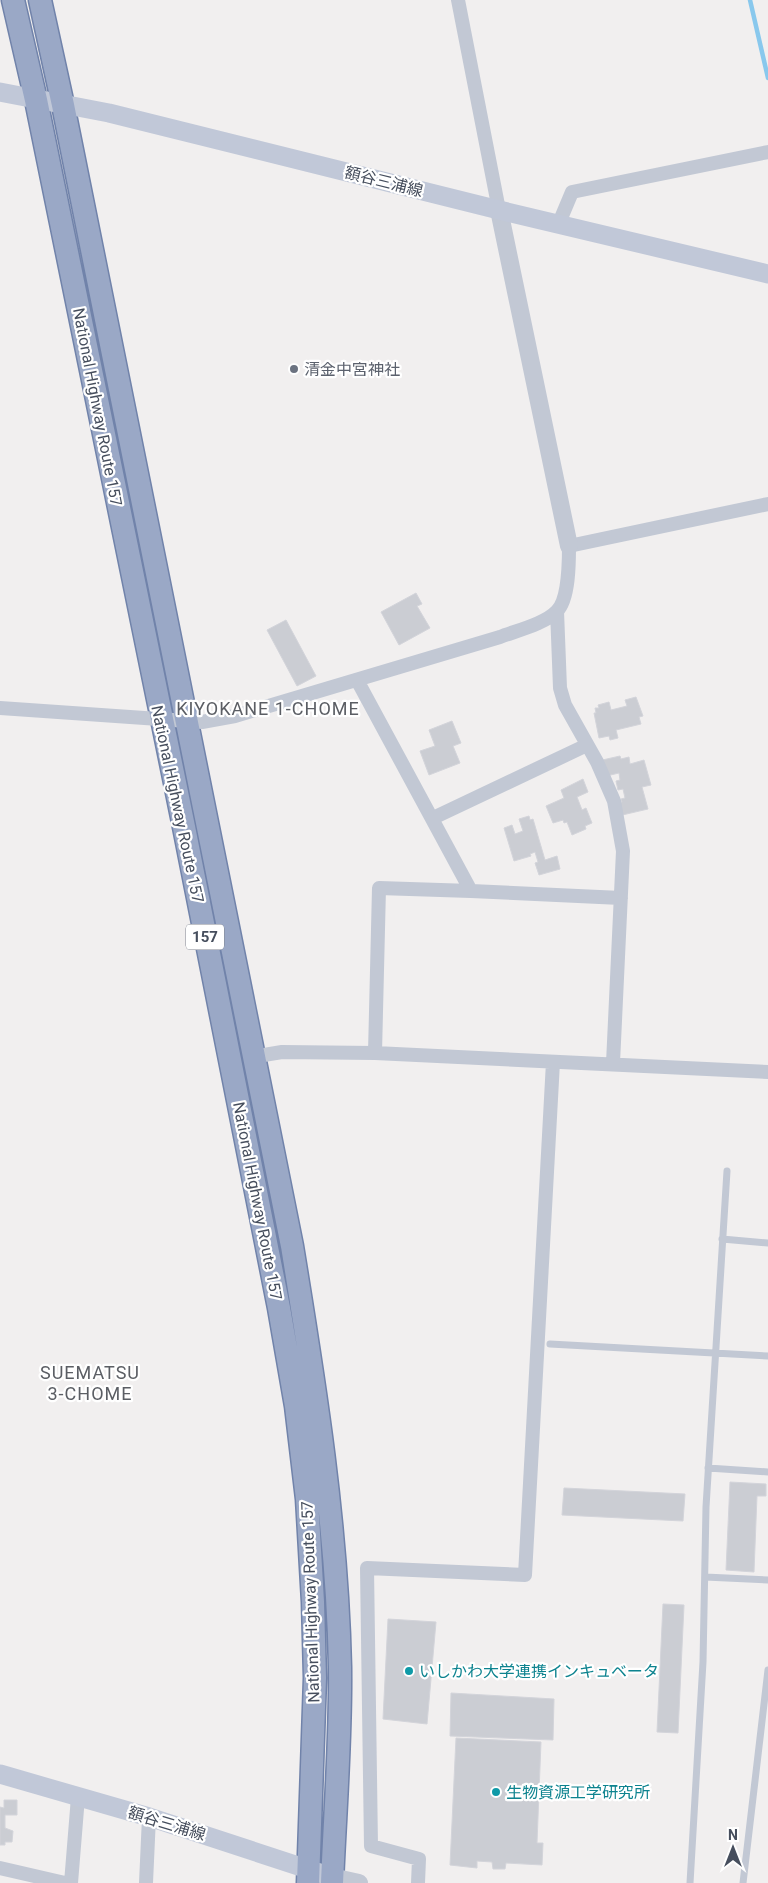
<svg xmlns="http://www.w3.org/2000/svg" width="768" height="1883" viewBox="0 0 768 1883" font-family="Roboto,'Noto Sans JP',sans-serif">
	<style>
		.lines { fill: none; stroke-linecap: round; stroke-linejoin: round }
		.stream { stroke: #89c8ed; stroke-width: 4.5 }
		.building { fill: #cbcdd3; stroke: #d3d4da }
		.trunk-casing { stroke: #7183aa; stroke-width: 25 }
		.service { stroke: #c2c8d4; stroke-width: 7 }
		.minor { stroke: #c2c8d4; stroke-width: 14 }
		.tertiary { stroke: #c2c8d4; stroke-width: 18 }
		.secondary { stroke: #c1c8d8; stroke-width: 19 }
		.trunk { stroke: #9aa8c6; stroke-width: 22 }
		.worship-dot { fill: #6b7280; stroke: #fff; stroke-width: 2 }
		.culture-dot { fill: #0f9aa8; stroke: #fff; stroke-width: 2 }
		.labels { text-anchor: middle; stroke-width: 4.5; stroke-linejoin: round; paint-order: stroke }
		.shield { fill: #fff; stroke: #7e838e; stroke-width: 1 }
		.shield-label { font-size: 15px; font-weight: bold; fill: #464e5d }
		.street-label { font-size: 16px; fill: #464e5d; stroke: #fff }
		.worship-label { font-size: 16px; fill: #5b616d; stroke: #fff; text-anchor: start }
		.culture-label { font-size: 16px; fill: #0d838f; stroke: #fff; text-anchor: start }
		.neighbourhood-label { font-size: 18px; letter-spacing: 1px; fill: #5b5e64; stroke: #fff }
	</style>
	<rect width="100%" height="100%" fill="#f1efef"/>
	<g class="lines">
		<!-- stream -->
		<path class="stream" d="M750,0L768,78"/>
	</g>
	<!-- building -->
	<path class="building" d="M416,593L422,604L417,606L430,628L399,645L381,612Z
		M286,620L316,676L297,686L267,630Z
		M636,697L643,716L639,717L641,724L616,730L618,738L610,740L609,736L599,738L594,713H596L595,708H599L598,705L609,702L611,710L627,706L625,700Z
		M452,721L461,743L453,746L460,763L429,775L420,751L435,746L429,730Z
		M620,756L621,759L629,757L630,764L644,760L651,785L642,787L648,809L618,816L615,804L622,802L621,799L625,798L623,789L618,790L616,781L620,780L619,773L602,777L598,761Z
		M583,779L588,792L577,797L582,810L586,808L592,823L585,826L586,829L572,835L567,822L564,823L563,820L553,823L546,806L564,798L561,790Z
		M529,816L530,820L533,819L545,860L557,856L560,869L539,875L535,863L538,862L535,852L530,854L531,856L514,861L504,828L512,825L515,834L523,831L519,819Z
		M730,1482L766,1484V1496H757L754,1572L726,1570Z
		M564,1488L685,1494L683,1521L562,1515Z
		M663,1604L684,1605L678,1733L657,1732Z
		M388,1619L436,1622L427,1724L383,1719Z
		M451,1693L554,1699L553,1740L450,1736Z
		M456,1738L541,1742L537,1843H543L542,1865L506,1863L505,1869H493L492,1862L477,1861V1868L450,1865Z
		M4,1800H17V1815H5V1828L13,1831L12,1842H5V1845H0V1807L4,1808Z"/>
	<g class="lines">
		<!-- trunk casing -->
		<g class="trunk-casing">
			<path id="trunk" d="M13,0L36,100L184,827L279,1308L296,1406L307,1499L313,1602L315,1678L308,1883
				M40,0L63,105L292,1246C315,1386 337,1525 340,1667C341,1739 335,1811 332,1883"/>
		</g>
		<!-- service -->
		<path class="service" d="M722,1239L768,1243
			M550,1344L768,1356
			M708,1468L768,1472
			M705,1577L768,1580
			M690,1883L703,1662L706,1507L727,1171
			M743,1883L768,1670"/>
		<!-- minor -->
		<path class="minor" d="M458,0L499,210
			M559,223L572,192L768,152
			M557,611L560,688L565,705L597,762L614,801L623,851L613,1063
			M357,680L471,891L379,888L375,1053
			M0,708L202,722L235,716L500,637C515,631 545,624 557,611C569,599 569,563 569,546L768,504
			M433,818L587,745
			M471,891L621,898
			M252,1057L282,1052L375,1053L768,1072
			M0,1868L65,1883
			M71,1883L78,1797
			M146,1883L149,1817
			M418,1883L419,1859L371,1846L367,1568L525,1575L553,1062"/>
		<!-- tertiary -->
		<path class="tertiary" d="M499,210L569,546
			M332,1877L359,1883"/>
		<!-- secondary -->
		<path class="secondary" d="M0,92L109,113L499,210L768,274
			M0,1774L149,1817L332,1877"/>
		<!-- trunk -->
		<use href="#trunk" class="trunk"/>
	</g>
	<!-- markers -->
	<circle class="worship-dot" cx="294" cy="369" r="5"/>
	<g class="culture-dot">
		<circle cx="409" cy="1671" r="5"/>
		<circle cx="496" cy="1792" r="5"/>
	</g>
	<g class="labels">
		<!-- shield labels -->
		<rect class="shield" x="186" y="924.5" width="38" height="25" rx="4"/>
		<g class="shield-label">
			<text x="205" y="942">157</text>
		</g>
		<!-- street labels -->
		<g class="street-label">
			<text transform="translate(384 181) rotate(14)" y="6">額谷三浦線</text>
			<text transform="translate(98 407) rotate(79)" y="6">National Highway Route 157</text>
			<text transform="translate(178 804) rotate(78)" y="6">National Highway Route 157</text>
			<text transform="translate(258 1201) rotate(79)" y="6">National Highway Route 157</text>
			<text transform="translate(310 1602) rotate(-92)" y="6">National Highway Route 157</text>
			<text transform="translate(167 1823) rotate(17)" y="6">額谷三浦線</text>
		</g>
		<!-- worship labels -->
		<g class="worship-label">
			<text x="304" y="375">清金中宮神社</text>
		</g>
		<!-- culture labels -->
		<g class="culture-label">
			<text x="419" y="1677">いしかわ大学連携インキュベータ</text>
			<text x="506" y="1798">生物資源工学研究所</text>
		</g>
		<!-- neighbourhood labels -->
		<g class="neighbourhood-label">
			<text x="268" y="715">KIYOKANE 1-CHOME</text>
			<text x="90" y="1379">SUEMATSU<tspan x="90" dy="21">3-CHOME</tspan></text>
		</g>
	</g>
	<!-- north arrow -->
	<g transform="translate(733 1848)" stroke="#ffffff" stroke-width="4" paint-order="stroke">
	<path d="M0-4L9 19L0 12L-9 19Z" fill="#464e5d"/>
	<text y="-8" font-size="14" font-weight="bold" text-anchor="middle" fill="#464e5d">N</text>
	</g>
</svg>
